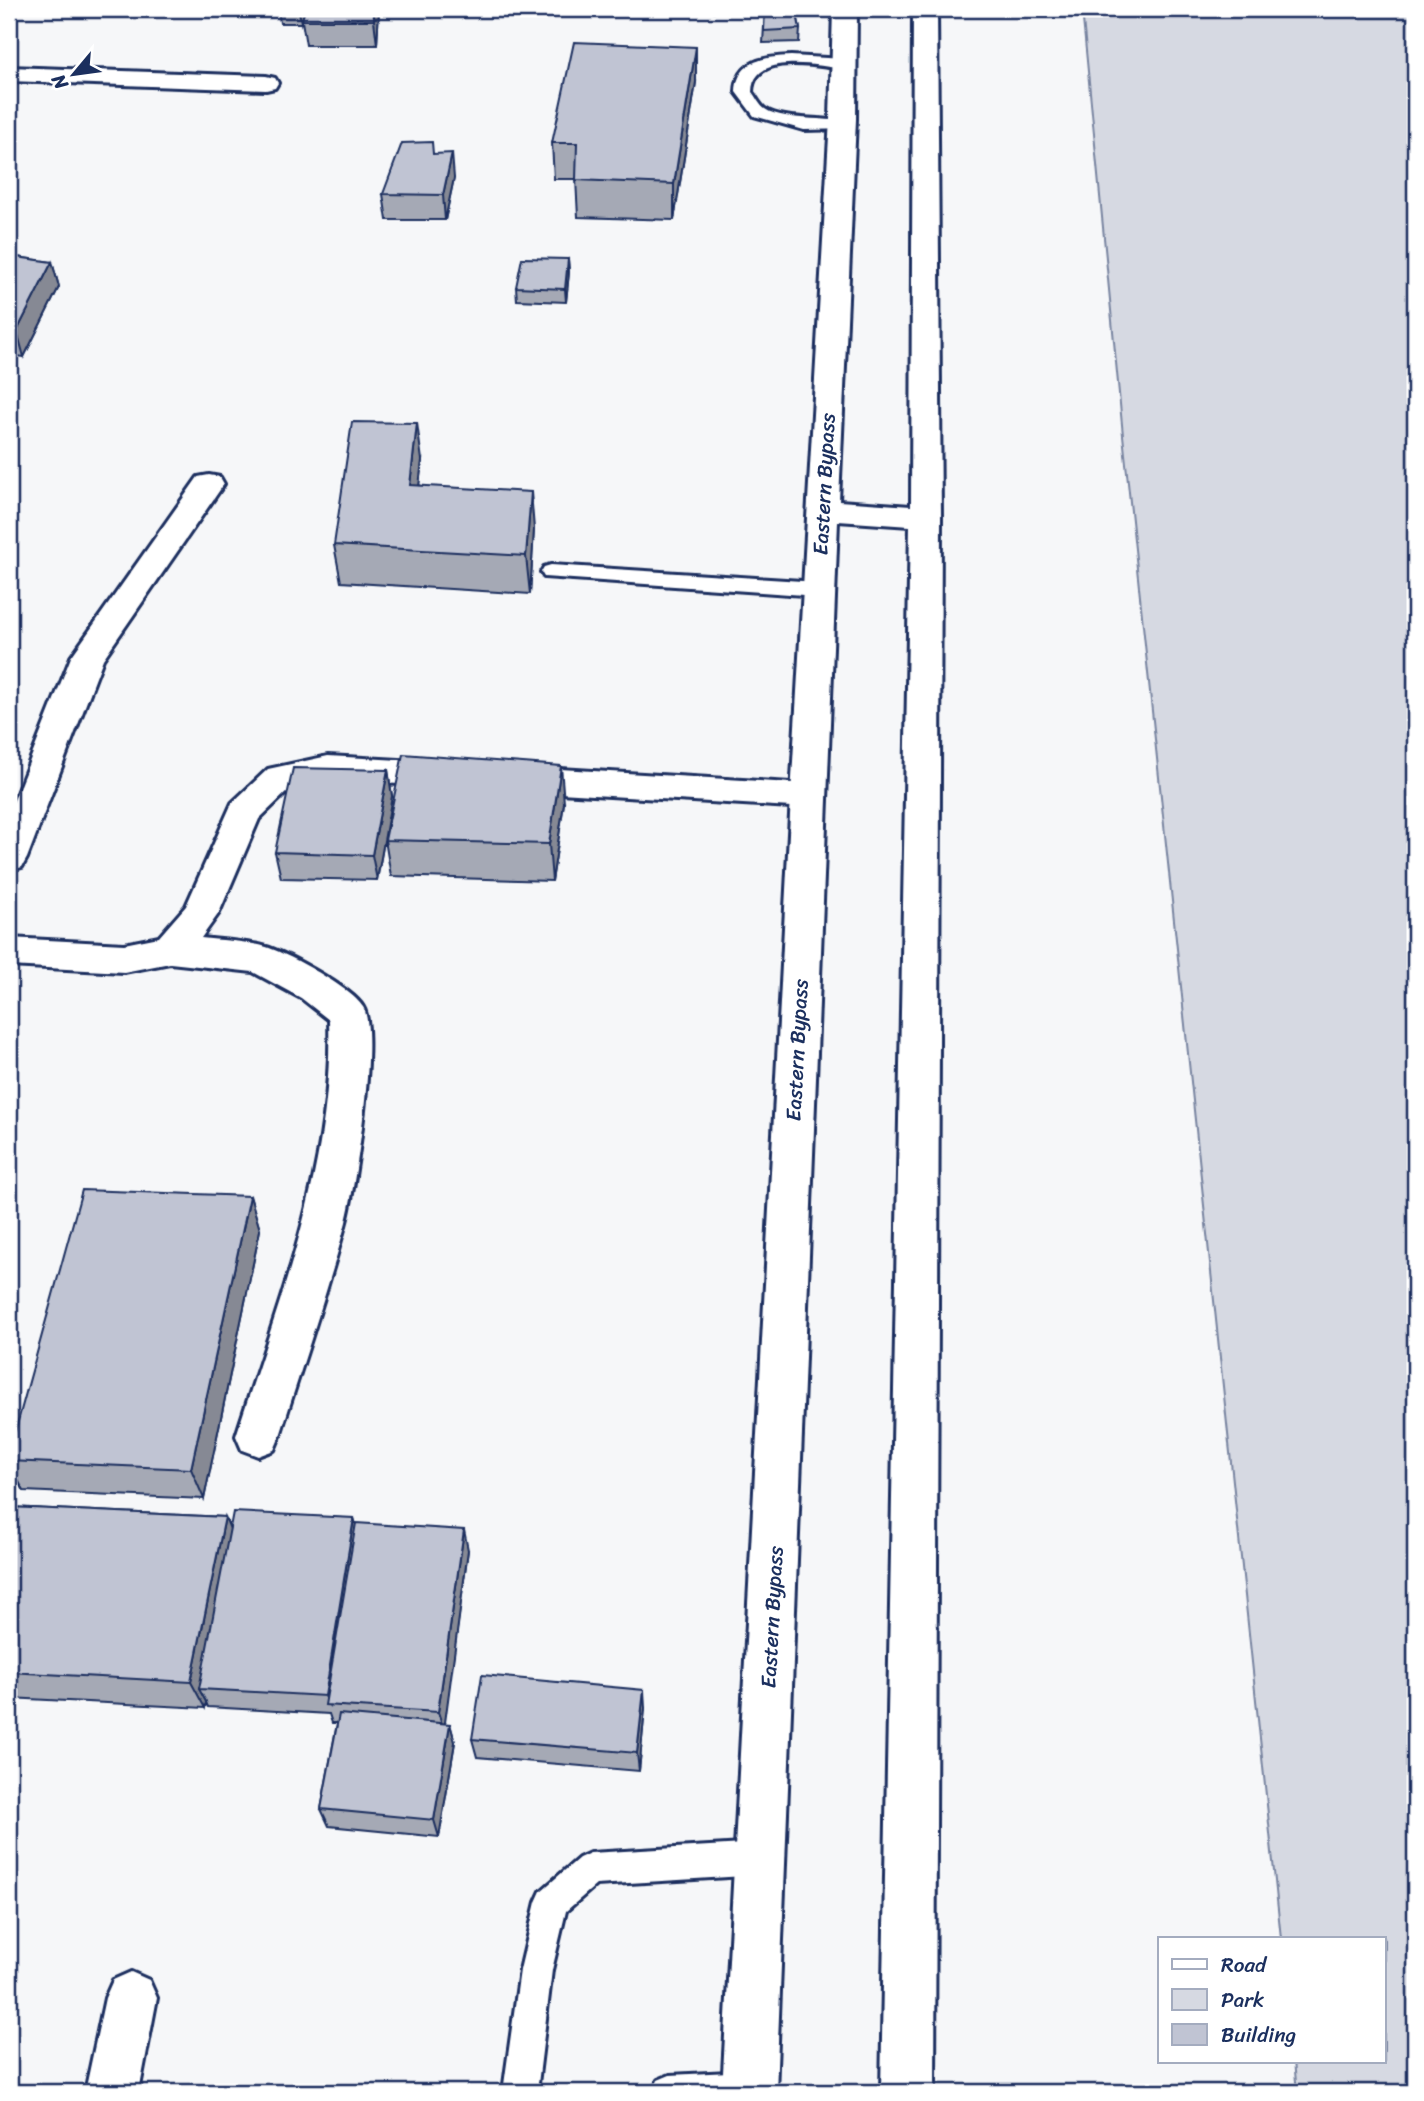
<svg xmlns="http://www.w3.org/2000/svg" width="1424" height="2101" viewBox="0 0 1424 2101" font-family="Sriracha,sans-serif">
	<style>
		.green { fill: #d6d9e2; stroke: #7884a0; stroke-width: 2 }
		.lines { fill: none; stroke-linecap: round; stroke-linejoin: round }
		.service-casing { stroke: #1b2f5e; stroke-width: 6 }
		.minor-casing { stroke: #1b2f5e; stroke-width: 6 }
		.primary-casing { stroke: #1b2f5e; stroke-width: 6 }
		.service { fill: #fff; fill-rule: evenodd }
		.minor { fill: #fff; fill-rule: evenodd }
		.primary { fill: #fff; fill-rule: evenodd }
		.wall { fill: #a5a9b5; stroke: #1b2f5e; stroke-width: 2 }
		.shaded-wall { fill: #868994; stroke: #1b2f5e; stroke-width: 2 }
		.building { fill: #c0c4d3; stroke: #1b2f5e; stroke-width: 2 }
		.labels { text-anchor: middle; stroke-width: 5; stroke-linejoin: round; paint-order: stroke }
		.street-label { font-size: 21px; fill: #1b2f5e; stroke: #fff }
	</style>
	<rect width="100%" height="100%" fill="#f6f7f9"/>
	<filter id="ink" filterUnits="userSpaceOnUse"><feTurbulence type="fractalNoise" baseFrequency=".0143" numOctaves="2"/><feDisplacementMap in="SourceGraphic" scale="14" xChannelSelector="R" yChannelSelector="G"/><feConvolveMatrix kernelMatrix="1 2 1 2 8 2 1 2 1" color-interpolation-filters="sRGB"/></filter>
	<g filter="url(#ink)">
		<!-- green -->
		<path class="green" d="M1082,9H1415V2092H1297L1294,2061H1384V1938H1281L1123,435Z"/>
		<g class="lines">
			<!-- service casing -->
			<g class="service-casing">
				<path id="service" d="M791,56L844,59L852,64L844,69C817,66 753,51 752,92C756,97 760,106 765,109C785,123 840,115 851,126L849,129L804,130L754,116L736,92C737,60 765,57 791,56Z
					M551,565L818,582L825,584L828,589L825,594L818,596L544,577L541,572L544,567Z
					M761,1843L772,1848L777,1859L772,1870L761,1875L596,1885L566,1911L552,1970L537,2092H503L520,1970L536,1902L541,1891L579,1858L590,1853Z
					M749,2071L761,2076L766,2088L764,2092H653L658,2080L670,2075Z"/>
			</g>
			<!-- minor casing -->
			<g class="minor-casing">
				<path id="minor" d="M9,67L266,76L275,78L278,83L275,88L266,90L9,81Z
					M209,475L220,477L224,484L103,659L27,858L22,867L9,871V813L71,657L198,477Z
					M328,756L453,763L465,766L470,775L465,784L453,787L328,780L291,788L259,819L219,913L201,938C220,940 240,941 259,945C281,949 352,988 363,1007C379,1032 355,1189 346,1222C327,1294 302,1365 280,1436L274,1450L258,1456L242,1450L236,1436C279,1301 334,1164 329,1020L301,998L253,972L170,963L124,972L9,966V938L124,944L159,937L186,906L232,803L268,769Z
					M510,766L808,784L820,787L825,796L820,805L808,808L510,790L498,787L493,778L498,769Z
					M131,1972L149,1980L157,1998L139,2092H85L105,1998L113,1980Z"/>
			</g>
			<!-- primary casing -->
			<g class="primary-casing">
				<path id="primary" d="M833,9H857L856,119L839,501L911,506L913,9H937L941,517L935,2092H881L910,526L838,521L776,2092H722L791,796L830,119Z"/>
			</g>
			<!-- service -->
			<use href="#service" class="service"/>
			<!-- minor -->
			<use href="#minor" class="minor"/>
			<!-- primary -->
			<use href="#primary" class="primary"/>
		</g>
		<!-- wall -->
		<path class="wall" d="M379,9L377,45H306L302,21L301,23H280L278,10Z
			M675,9H727L726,12Z
			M760,9H796L800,29L799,42L763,43L765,9Z
			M696,82L674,220L578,217L576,179H554L552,143Z
			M433,154L454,178L445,220H387L383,194Z
			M9,256L52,262L59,287L24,357L9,355Z
			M568,259L569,272L566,302L517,300L516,287Z
			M422,460L419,485L534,529L530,594L341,582L334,545Z
			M388,770L392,796L377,880L281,878L275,852Z
			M564,803L552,881L391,876L385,840Z
			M250,1196L260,1230L204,1499L24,1491L9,1464V1454Z
			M9,1507L225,1517L230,1529L354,1518L356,1525L468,1550L444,1724H450L455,1742L439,1837L329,1826L321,1809L337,1723H332L329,1714L208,1707L206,1702L205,1708L9,1698Z
			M645,1708L639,1771L477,1757L472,1739Z"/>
		<!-- shaded-wall -->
		<path class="shaded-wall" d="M300,9H306L301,23L299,11Z
			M374,9H379L377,45L374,20Z
			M696,47V82L674,220V184Z
			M452,153L454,178L445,220L443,195Z
			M568,259L569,272L566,302L565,289Z
			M52,262L59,287L24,357L17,331Z
			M417,423L422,460L415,522L410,485Z
			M531,492L534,529L530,594L526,556Z
			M561,766L564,803L552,881L549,844Z
			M388,770L392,796L377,880L372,855Z
			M250,1196L260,1230L204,1499L191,1469Z
			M225,1517L237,1546L199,1689L206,1702L205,1708L191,1682Z
			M354,1518L360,1538L329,1705L325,1696Z
			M464,1530L468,1550L444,1730L438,1712Z
			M644,1690L645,1708L639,1771L637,1753Z
			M450,1724L455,1742L439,1837L434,1820Z"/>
		<!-- building -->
		<path class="building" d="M278,9H300L299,11L278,10Z
			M305,9H374V20H302Z
			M765,9H796L800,29L764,31Z
			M574,42L696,47L674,184L576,180L577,143H552Z
			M432,142L433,154L452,153L443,195L383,194L402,143Z
			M9,256L52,262L17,331L9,330Z
			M522,258L568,259L565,289L516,287Z
			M352,422L417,423L410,485L531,492L526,556L334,545Z
			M403,754L561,766L549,844L385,840Z
			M293,768L388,770L372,855L275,852Z
			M82,1190L250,1196L191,1469L9,1461V1454Z
			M9,1507L225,1517L191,1682L9,1672Z
			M233,1512L354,1518L325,1696L199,1689Z
			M356,1523L464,1530L438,1712L325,1705Z
			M482,1675L644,1690L637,1753L472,1739Z
			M339,1714L450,1724L434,1820L321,1809Z"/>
	</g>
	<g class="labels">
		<!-- street labels -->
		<g class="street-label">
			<text transform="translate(824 484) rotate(-87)" y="7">Eastern Bypass</text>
			<text transform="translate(797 1050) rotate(-87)" y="7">Eastern Bypass</text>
			<text transform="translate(772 1617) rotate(-87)" y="7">Eastern Bypass</text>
		</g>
	</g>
	<!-- margin -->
	<rect width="1424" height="2101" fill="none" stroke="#fff" stroke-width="35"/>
	<rect x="18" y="18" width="1389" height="2066" fill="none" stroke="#1b2f5e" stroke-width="2.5" filter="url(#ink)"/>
	<!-- legend -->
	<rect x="1158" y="1937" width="228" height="126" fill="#ffffff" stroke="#a4acbf" stroke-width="2"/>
	<rect x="1172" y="1959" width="35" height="10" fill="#ffffff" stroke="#a4acbf" stroke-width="2"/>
	<text x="1221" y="1972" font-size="21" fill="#1b2f5e">Road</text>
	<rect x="1172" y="1989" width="35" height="21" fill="#d6d9e2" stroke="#a4acbf" stroke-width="2"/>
	<text x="1221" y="2007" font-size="21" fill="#1b2f5e">Park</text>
	<rect x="1172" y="2024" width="35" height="21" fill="#c0c4d3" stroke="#a4acbf" stroke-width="2"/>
	<text x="1221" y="2042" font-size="21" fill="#1b2f5e">Building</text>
	<!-- north arrow -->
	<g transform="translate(74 74) rotate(241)" stroke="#ffffff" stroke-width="5" paint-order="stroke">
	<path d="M0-5L12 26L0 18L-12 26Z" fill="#1b2f5e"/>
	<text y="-10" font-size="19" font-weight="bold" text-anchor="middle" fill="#1b2f5e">N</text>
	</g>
</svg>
